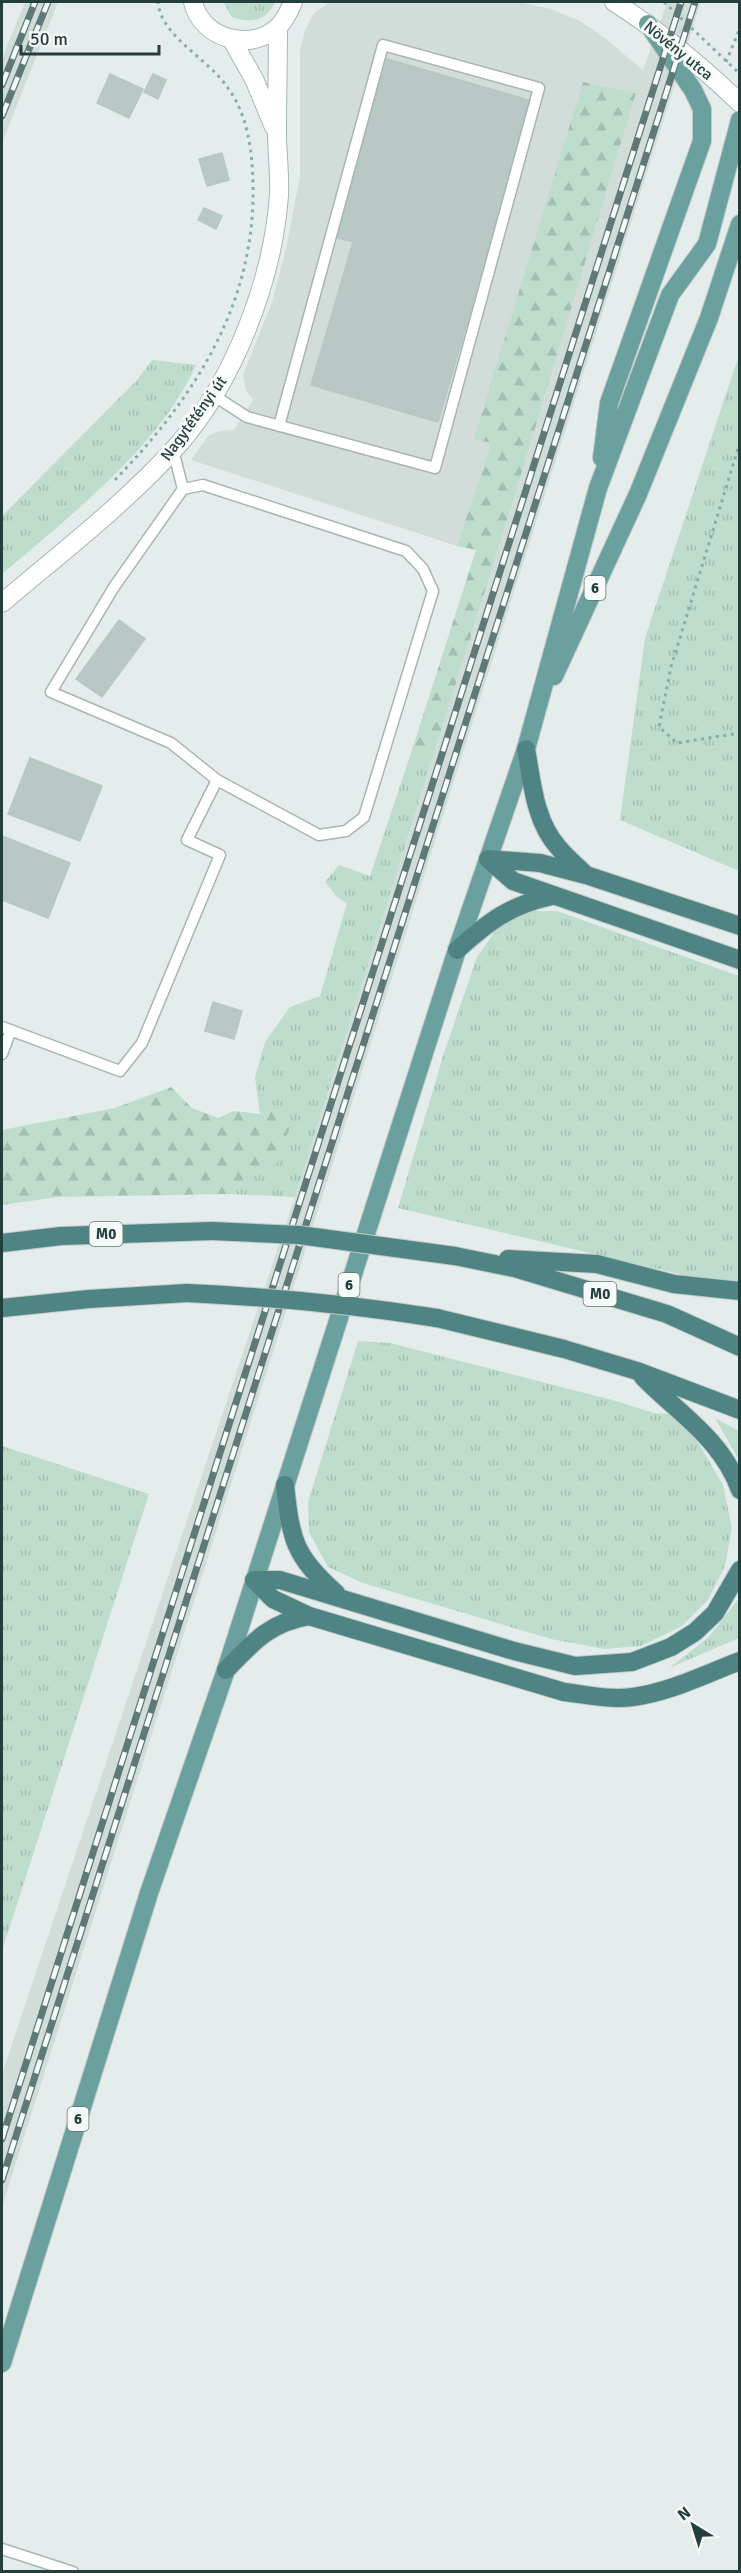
<svg xmlns="http://www.w3.org/2000/svg" width="741" height="2573" viewBox="0 0 741 2573" font-family="Signika,sans-serif">
	<style>
		.built { fill: #d2ddda }
		.grass { fill: url(#grass-tufts) }
		.forest { fill: url(#forest-firs) }
		.building { fill: #b9c8c4; stroke: #b7c7c3; stroke-width: 1.5 }
		.lines { fill: none; stroke-linecap: round; stroke-linejoin: round }
		.service-casing { stroke: #a7b5b3; stroke-width: 13 }
		.secondary-casing { stroke: #a3b8b5; stroke-width: 20 }
		.primary-casing { stroke: #c2c9c8; stroke-width: 20 }
		.trunk-casing { stroke: #c2c9c8; stroke-width: 20 }
		.path { stroke: #86afab; stroke-width: 3; stroke-dasharray: 3 4.5; stroke-linecap: butt }
		.service { stroke: #fff; stroke-width: 10 }
		.secondary { stroke: #fff; stroke-width: 18 }
		.primary { stroke: #6aa19e; stroke-width: 18 }
		.trunk { stroke: #4e8584; stroke-width: 18 }
		.rail-casing { stroke: #5f7978; stroke-width: 7 }
		.rail { stroke: #f5f9f8; stroke-width: 4.5; stroke-dasharray: 14; stroke-linecap: butt }
		.trunk-bridge-casing { stroke: #c2c9c8; stroke-width: 20; stroke-linecap: butt }
		.trunk-bridge { stroke: #4e8584; stroke-width: 18 }
		.labels { text-anchor: middle; stroke-width: 6; stroke-linejoin: round; paint-order: stroke }
		.shield { fill: #f5f9f8; stroke: #637674; stroke-width: 1.5 }
		.shield-label { font-size: 15px; font-weight: bold; fill: #243e3c }
		.street-label { font-size: 16px; fill: #243e3c; stroke: #f5f9f8 }
	</style>
	<defs>
		<pattern id="grass-tufts" width="24" height="20" patternUnits="userSpaceOnUse" patternTransform="scale(1.5)"><rect width="24" height="20" fill="#beddcd"/><path d="M3 7l-1-3M5 7V3M7 7l1-3M15 17l-1-3M17 17v-4M19 17l1-3" fill="none" stroke="#a3bfb1"/></pattern>
		<pattern id="forest-firs" width="22" height="20" patternUnits="userSpaceOnUse" patternTransform="scale(1.5)"><rect width="22" height="20" fill="#beddcd"/><path d="M5 1l3.5 6h-7zM16 11l3.5 6h-7z" fill="#a3bfb1"/></pattern>
	</defs>
	<rect width="100%" height="100%" fill="#e4edeb"/>
	<!-- built -->
	<path class="built" d="M25,2H58L2,143V58Z
		M337,2H518L551,9L580,21L602,36L643,70L667,2H701L2,2207V2074L295,1197L512,505L636,93L474,438L491,443L457,546L191,460L208,436L219,431L234,430L253,400L246,390L243,375L272,302L286,249L300,176V51L305,30L314,13L329,3Z"/>
	<!-- grass -->
	<path class="grass" d="M223,2H275C267,21 250,24 232,17Z
		M739,355V871L620,820L645,638Z
		M152,360L196,365C160,446 69,517 2,574V516L137,380Z
		M410,756L431,763L295,1197L230,1194L250,1175L277,1163L286,1108L260,1114L255,1077L265,1042L290,1007L320,996L347,903L337,897L325,882L339,865L370,876Z
		M530,911H557L739,976V1282L692,1277L398,1208L444,1053L477,957L498,927L514,916Z
		M358,1341L390,1343L616,1401L654,1413L675,1414L696,1439L723,1485L732,1528L725,1566L708,1600L682,1626L641,1646L604,1649L551,1639L363,1583L328,1567L309,1532L308,1502Z
		M715,1418L739,1431V1460Z
		M2,1446L149,1494L2,1951Z
		M739,1598V1638L669,1668L709,1637Z"/>
	<!-- forest -->
	<path class="forest" d="M583,82L636,93L512,505L431,763L410,756L476,550L457,546L491,443L474,439Z
		M171,1087L192,1108L218,1118L234,1111L260,1114L286,1108L290,1127L277,1163L250,1175L230,1194L58,1197L2,1205V1130L115,1108Z"/>
	<!-- building -->
	<path class="building" d="M387,59L532,101L438,422L311,385L353,242L335,237Z
		M110,74L143,89L129,118L97,103Z
		M153,74L166,80L158,99L144,92Z
		M222,153L229,180L207,186L199,159Z
		M204,208L222,216L216,229L198,220Z
		M119,620L145,639L102,697L76,679Z
		M30,758L102,786L80,841L8,814Z
		M2,836L70,863L48,918L2,900Z
		M213,1002L242,1011L234,1039L205,1031Z"/>
	<g class="lines">
		<!-- service casing -->
		<g class="service-casing">
			<path id="service" d="M213,395L247,417L435,468L539,88L383,45L279,426
				M173,450L183,489
				M2,1027L120,1071L142,1043L220,855L187,840L217,780L171,743L51,692L114,587L183,489L203,485L406,551L423,569L433,591L364,817L346,831L319,835L217,780
				M2,1054L11,1030
				M2,2549L73,2572"/>
		</g>
		<!-- secondary casing -->
		<g class="secondary-casing">
			<path id="secondary" d="M193,2C201,39 252,53 279,26C286,19 289,11 293,2
				M614,2C660,31 700,65 740,103
				M232,40L254,79L274,127
				M2,603C62,552 125,504 178,445C234,381 273,280 279,195C280,174 277,153 277,132C277,97 278,62 278,27"/>
		</g>
		<!-- primary casing -->
		<g class="primary-casing">
			<path id="primary" d="M602,458L609,403L702,141V109L693,90L648,24
				M554,676L638,494L709,318L740,224
				M2,2363L149,1893L226,1670L457,950L526,749L598,488L670,295L707,244L740,120"/>
		</g>
		<!-- trunk casing -->
		<g class="trunk-casing">
			<path id="trunk" d="M526,749C532,782 535,822 558,847C566,857 576,865 585,874
				M488,859L513,881L740,960
				M488,859L540,863L586,875L740,926
				M457,950C488,922 510,905 552,896
				M2,1243L61,1236L212,1231
				M455,1256L514,1268L667,1314L740,1347
				M508,1259L597,1264L674,1284L740,1291
				M2,1308L89,1299L187,1293
				M437,1318L564,1349L637,1371L740,1410
				M643,1377C678,1413 722,1439 740,1490
				M285,1485C291,1540 294,1556 336,1593
				M254,1580H280L514,1651L575,1666L632,1662L671,1647L695,1632L715,1613L740,1570
				M254,1580L273,1599L309,1616L564,1692C587,1695 610,1700 633,1697C670,1692 706,1674 740,1661
				M226,1670C252,1643 270,1622 309,1616"/>
		</g>
		<!-- path -->
		<path class="path" d="M664,2L740,74
			M726,62L740,28
			M740,442L671,667L659,727L677,743L740,733
			M115,480C195,397 256,303 253,183C252,150 248,116 228,88C209,59 161,37 158,2"/>
		<!-- service -->
		<use href="#service" class="service"/>
		<!-- secondary -->
		<use href="#secondary" class="secondary"/>
		<!-- primary -->
		<use href="#primary" class="primary"/>
		<!-- trunk -->
		<use href="#trunk" class="trunk"/>
		<!-- rail casing -->
		<g class="rail-casing">
			<path id="rail" d="M2,85L35,2
				M2,116L48,2
				M2,2139L681,2
				M2,2180L695,2"/>
		</g>
		<!-- rail -->
		<use href="#rail" class="rail"/>
		<!-- trunk-bridge casing -->
		<g class="trunk-bridge-casing">
			<path id="trunk-bridge" d="M212,1231L299,1235L455,1256
				M187,1293C272,1297 354,1305 437,1318"/>
		</g>
		<!-- trunk-bridge -->
		<use href="#trunk-bridge" class="trunk-bridge"/>
	</g>
	<g class="labels">
		<!-- shield labels -->
		<g class="shield">
			<rect x="584.5" y="576" width="21" height="24" rx="4.5"/>
			<rect x="89.5" y="1222" width="33" height="24" rx="4.5"/>
			<rect x="338.5" y="1273" width="21" height="24" rx="4.5"/>
			<rect x="583.5" y="1282" width="33" height="24" rx="4.5"/>
			<rect x="67.5" y="2107" width="21" height="24" rx="4.5"/>
		</g>
		<g class="shield-label">
			<text x="595" y="593">6</text>
			<text x="106" y="1239">M0</text>
			<text x="349" y="1290">6</text>
			<text x="600" y="1299">M0</text>
			<text x="78" y="2124">6</text>
		</g>
		<!-- street labels -->
		<g class="street-label">
			<text transform="translate(679 50) rotate(39)" y="6">Növény utca</text>
			<text transform="translate(193 418) rotate(-54)" y="6">Nagytétényi út</text>
		</g>
	</g>
	<!-- border -->
	<rect width="741" height="2573" fill="none" stroke="#243e3c" stroke-width="6"/>
	<!-- north arrow -->
	<g transform="translate(693 2525) rotate(322)" stroke="#f5f9f8" stroke-width="4.5" paint-order="stroke">
	<path d="M0-4.5L10 22L0 15L-10 22Z" fill="#243e3c"/>
	<text y="-9" font-size="16" font-weight="bold" text-anchor="middle" fill="#243e3c">N</text>
	</g>
	<!-- scale -->
	<path d="M21 45v9h138v-9" fill="none" stroke="#243e3c" stroke-width="3"/>
	<text x="30" y="45" font-size="18" fill="#243e3c" stroke="#f5f9f8" stroke-width="4.5" paint-order="stroke">50 m</text>
</svg>
